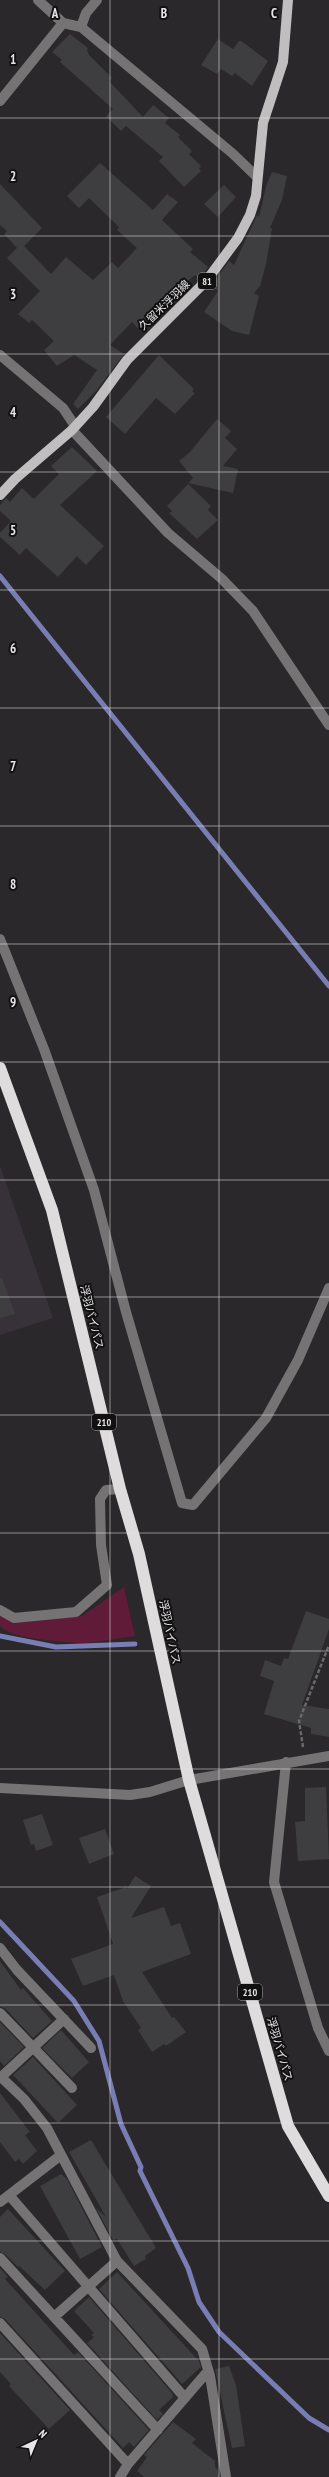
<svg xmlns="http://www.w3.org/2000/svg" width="329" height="2477" viewBox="0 0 329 2477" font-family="'PT Sans Narrow','Noto Sans JP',sans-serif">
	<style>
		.built { fill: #373239 }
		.green { fill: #5f1b37 }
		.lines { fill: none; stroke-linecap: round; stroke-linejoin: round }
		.stream { stroke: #787eb4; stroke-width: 5 }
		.building { fill: #3e3d3f }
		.path { stroke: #6a696a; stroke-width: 2.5; stroke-dasharray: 4 2; stroke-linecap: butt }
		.minor { stroke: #757374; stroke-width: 10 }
		.major { stroke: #c1bec0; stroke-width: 10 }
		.highway { stroke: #dfdcde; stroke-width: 12 }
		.grid { fill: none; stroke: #e7e6e7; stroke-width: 1; stroke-opacity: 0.55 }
		.labels { text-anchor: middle; stroke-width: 4; stroke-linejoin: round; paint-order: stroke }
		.shield { fill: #121112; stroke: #a7a6a7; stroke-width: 1 }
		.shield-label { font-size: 10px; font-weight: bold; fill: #e7e6e7 }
		.street-label { font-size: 11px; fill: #e7e6e7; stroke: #121112 }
		.grid-label { font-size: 13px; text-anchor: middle; font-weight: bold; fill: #e7e6e7; stroke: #121112; stroke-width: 4; stroke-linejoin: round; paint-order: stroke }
	</style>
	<rect width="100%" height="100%" fill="#2a282a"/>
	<!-- built -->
	<path class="built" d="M0,1166L53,1318L0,1335Z"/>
	<!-- green -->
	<path class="green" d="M124,1587L135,1636C117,1638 98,1643 80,1643C62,1642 11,1639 0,1626V1613L17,1622L82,1616Z"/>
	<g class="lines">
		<!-- stream -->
		<path class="stream" d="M0,576L329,986
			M0,1636L56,1647L135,1644
			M0,1922L74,2001L99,2041L121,2124L141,2167L140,2171L188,2268L199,2302L219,2332L309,2418L329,2430"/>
	</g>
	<!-- building -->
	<path class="building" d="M70,34L88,48L87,50L89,55L112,78L109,81L143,117L153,105L169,118L165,123L180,135L178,137L192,151L189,154L201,166L199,169L201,171L184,187L159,161L163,157L126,126L121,131L106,116L113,109L60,62L62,60L52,52Z
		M218,39L233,49L239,41H241L268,61L252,86L235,73L232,76L221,69L217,74L201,65Z
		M100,163L153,210L167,194L178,202L162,220L193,249L190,252L208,267L200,278L195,275L189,280L139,329L132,322L110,345L124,354L97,390L78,409L73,404L97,370L74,355L57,366L44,350L54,341L32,320L29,323L18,314L40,291L7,258L17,248L4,234L7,231L0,225V184L42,228L24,246L51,274L66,257L93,280L112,262L118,268L137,248L117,230L119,227L89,198L79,208L67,196Z
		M272,172L287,176L282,200L270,228H272L266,264L260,286L254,293L259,296L249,335L232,331L204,312L218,291L211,286L229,261L234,265L257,215L259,217L266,186Z
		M224,185L236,197L218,217L204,204Z
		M159,355L194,389L192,391L195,393L175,414L156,398L125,434L106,417Z
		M217,419L231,431L225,438L237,449L223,466L238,469L233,493L188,483L193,478L179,461L190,452Z
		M72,447L97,471L60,505L104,546L86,565L77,556L58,577L26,548L20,555L0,537V533L11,521L0,511V505L6,498L10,502L22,488L34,499L59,474L51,466Z
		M188,484L211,506L208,510L218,520L197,539L169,513L172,511L167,506Z
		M0,1278H2L15,1314L0,1318Z
		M306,1611L329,1619V1629L302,1705L329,1709V1737L311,1734V1728L264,1714L274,1681L260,1676L265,1660L281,1666L284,1658L288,1659Z
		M326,1787L329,1859L298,1861L295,1822L305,1821V1788Z
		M42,1814L53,1845L36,1851L34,1844L31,1845L23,1820Z
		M105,1829L114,1854L89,1864L79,1838Z
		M135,1876L151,1886L131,1918L164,1907L171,1926L180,1923L191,1954L142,1972L172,2018L174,2017L186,2032L166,2046L164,2044L152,2052L138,2030L141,2028L123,2001L114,1975L83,1986L71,1959L113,1944L97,1897L126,1887L127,1889Z
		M0,1961L21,1990L23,1988L52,2021L33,2038L5,2008L0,2007Z
		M0,2022L24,2047L4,2066L0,2061Z
		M61,2030L89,2062L72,2078L42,2048Z
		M33,2057L77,2105L58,2123L13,2075Z
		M0,2093L30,2132L25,2135L37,2151L23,2164L19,2159L15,2162L0,2142Z
		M91,2140L156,2248L145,2256L146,2259L134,2266L117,2239L113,2240L96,2208L106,2217L69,2152Z
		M61,2174L67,2179L102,2247L80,2259L40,2186Z
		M8,2209L65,2271L45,2290L19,2266L18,2267L5,2254L0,2252V2217Z
		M0,2268L8,2277L5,2279L74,2355L78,2352L149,2430L134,2447L129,2442L123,2448L5,2319L0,2317Z
		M117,2272L199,2361L201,2367L182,2384L99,2289Z
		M89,2297L172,2393L173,2397L159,2410L163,2414L157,2420L87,2343L94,2337L91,2335L94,2333L74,2311Z
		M0,2333L70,2410L49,2429L9,2386L11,2384L0,2372Z
		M229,2366L236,2385L245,2446L232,2448L215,2369Z
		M173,2422L196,2439L192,2443L215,2461V2467L218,2470L219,2477H144L137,2471L147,2457L144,2455Z"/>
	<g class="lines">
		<!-- path -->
		<path class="path" d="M303,1747L299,1721L329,1645"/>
		<!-- minor -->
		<path class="minor" d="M38,0L63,23L81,27L232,153L257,177
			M81,27L86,13L97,0
			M0,101L63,23
			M0,355L63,408L75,426
			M72,430L168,533L222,579L253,611L329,725
			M0,939L44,1049L94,1190L126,1312L182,1503L193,1505L266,1418L298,1360L329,1288
			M0,1610L14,1618L76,1612L107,1585L101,1545L100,1499L106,1490L120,1489
			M286,1762L274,1882L318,2028L329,2051
			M0,1788L130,1795L150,1792L189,1780L329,1756
			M0,1948L17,1970L91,2048
			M0,2013L72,2088
			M0,2078L64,2019
			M2,2078L24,2099L47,2128L117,2261L202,2349L210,2376L226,2477
			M9,2195L185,2398
			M0,2202L61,2155
			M0,2258L158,2430
			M54,2317L117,2261
			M0,2323L128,2464L208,2371
			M120,2477L128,2464"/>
		<!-- major -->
		<path class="major" d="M0,495L15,479L72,430L93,407L127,360L207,280L238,238L250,215L256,196L263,123L283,62L288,0"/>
		<!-- highway -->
		<path class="highway" d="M0,1068L52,1210L120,1489L139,1554L189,1780L288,2126L329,2196"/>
	</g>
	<!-- grid -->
	<path class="grid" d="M110,0V2477M219,0V2477M0,118H329M0,236H329M0,354H329M0,472H329M0,590H329M0,708H329M0,826H329M0,944H329M0,1062H329M0,1180H329M0,1297H329M0,1415H329M0,1533H329M0,1651H329M0,1769H329M0,1887H329M0,2005H329M0,2123H329M0,2241H329M0,2359H329"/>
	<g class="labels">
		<!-- shield labels -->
		<g class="shield">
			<rect x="198" y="273" width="18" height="16" rx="3"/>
			<rect x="92" y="1414" width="24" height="16" rx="3"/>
			<rect x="238" y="1984" width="24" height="16" rx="3"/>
		</g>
		<g class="shield-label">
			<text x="207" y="285">81</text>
			<text x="104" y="1426">210</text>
			<text x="250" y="1996">210</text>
		</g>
		<!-- street labels -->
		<g class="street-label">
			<text transform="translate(164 305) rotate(-44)" y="4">久留米浮羽線</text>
			<text transform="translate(92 1317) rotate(76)" y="4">浮羽バイパス</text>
			<text transform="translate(170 1632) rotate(78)" y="4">浮羽バイパス</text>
			<text transform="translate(280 2049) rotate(74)" y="4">浮羽バイパス</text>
		</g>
	</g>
	<g class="grid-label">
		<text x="55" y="18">A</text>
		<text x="164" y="18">B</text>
		<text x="274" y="18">C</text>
		<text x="13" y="64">1</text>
		<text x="13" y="181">2</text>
		<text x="13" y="299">3</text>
		<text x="13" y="417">4</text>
		<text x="13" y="535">5</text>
		<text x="13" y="653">6</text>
		<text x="13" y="771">7</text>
		<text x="13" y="889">8</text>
		<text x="13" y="1007">9</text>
	</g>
	<!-- north arrow -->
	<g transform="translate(36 2441) rotate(44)" stroke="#121112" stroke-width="3" paint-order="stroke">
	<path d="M0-3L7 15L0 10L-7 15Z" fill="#e7e6e7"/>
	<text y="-6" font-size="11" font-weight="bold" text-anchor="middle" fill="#e7e6e7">N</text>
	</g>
</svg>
